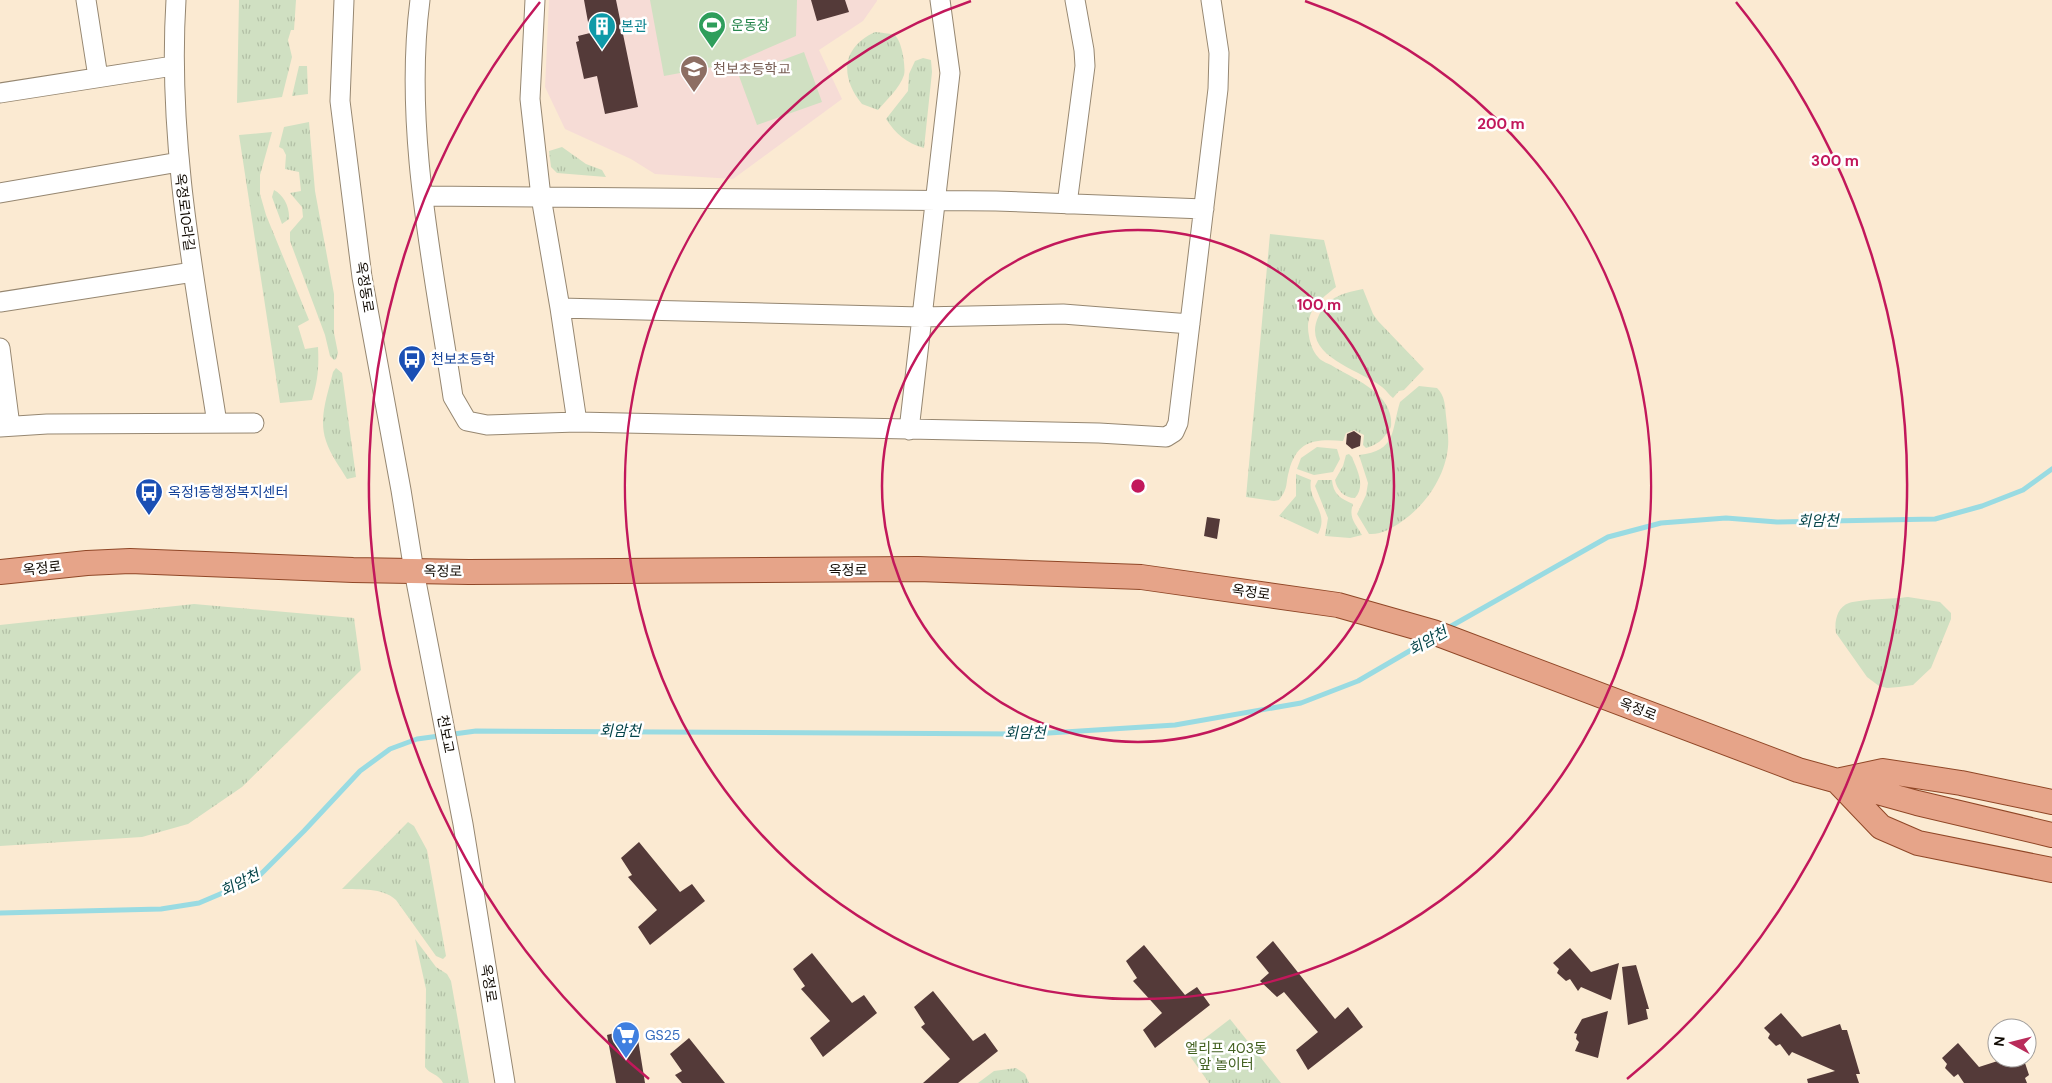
<svg xmlns="http://www.w3.org/2000/svg" width="2052" height="1083" viewBox="0 0 2052 1083" font-family="'DM Sans','Noto Sans KR',sans-serif">
	<style>
		.education { fill: #f6dcd6 }
		.grass { fill: url(#grass-tufts) }
		.garden { fill: #d0e0c2 }
		.lines { fill: none; stroke-linecap: round; stroke-linejoin: round }
		.stream { stroke: #99dbe2; stroke-width: 5 }
		.building { fill: #543a39 }
		.minor-casing { stroke: #968771; stroke-width: 21 }
		.major-casing { stroke: #904727; stroke-width: 26 }
		.minor { stroke: #fff; stroke-width: 19 }
		.major { stroke: #e6a489; stroke-width: 24 }
		.ring { fill: none; stroke: #c2185b; stroke-width: 2.5 }
		.labels { text-anchor: middle; stroke-width: 5; stroke-linejoin: round; paint-order: stroke }
		.leisure-label { font-size: 14px; fill: #27864d; stroke: #fff; text-anchor: start }
		.culture-label { font-size: 14px; fill: #0d838f; stroke: #fff; text-anchor: start }
		.education-label { font-size: 14px; fill: #785e54; stroke: #fff; text-anchor: start }
		.street-label { font-size: 14px; fill: #110b04; stroke: #fff }
		.transit-label { font-size: 14px; fill: #164399; stroke: #fff; text-anchor: start }
		.shop-label { font-size: 14px; fill: #366cbe; stroke: #fff; text-anchor: start }
		.park-label { font-size: 14px; fill: #426020; stroke: #fff }
		.water-label { font-size: 15px; font-style: italic; fill: #044449; stroke: #fff }
		.centre { fill: #c2185b; stroke: #fff; stroke-width: 2.5 }
		.ring-label { font-size: 15px; text-anchor: middle; font-weight: bold; fill: #c2185b; stroke: #fff; stroke-width: 5; stroke-linejoin: round; paint-order: stroke }
	</style>
	<defs>
		<pattern id="grass-tufts" width="24" height="20" patternUnits="userSpaceOnUse" patternTransform="scale(1.25)"><rect width="24" height="20" fill="#d0e0c2"/><path d="M3 7l-1-3M5 7V3M7 7l1-3M15 17l-1-3M17 17v-4M19 17l1-3" fill="none" stroke="#b2bfa5"/></pattern>
	</defs>
	<rect width="100%" height="100%" fill="#fbead2"/>
	<!-- education -->
	<path class="education" d="M549,0H877V1L863,21L819,50L842,99L733,179L655,174L631,159L565,129L545,87Z"/>
	<!-- grass -->
	<path class="grass" d="M239,0H296L294,30H291L288,40L292,57L282,97L237,103Z
		M875,32C881,33 889,33 894,35C902,39 906,68 904,75C900,88 886,100 878,110L862,104C840,77 841,48 875,32Z
		M923,58L931,60L932,72L924,148C906,143 896,134 886,119L908,91L909,74L915,61Z
		M299,66H307L308,94L292,96Z
		M309,122L315,191L334,294V333L338,353L336,359L334,360L330,356L325,335L290,241V232L303,217L302,207L290,193L301,191L299,172L285,169L286,155L283,149L279,147L284,127Z
		M272,132L260,175V194L266,215L309,320L298,326L305,349L318,347C319,367 318,380 312,400L280,403L239,135Z
		M562,147L586,164L602,170L606,177L557,173L551,167L549,151Z
		M274,190C284,195 290,208 289,219L282,224L272,197Z
		M1270,234L1324,240L1336,287C1319,300 1304,313 1309,336C1310,343 1313,352 1318,357C1321,361 1327,363 1331,365C1352,378 1388,391 1391,419C1391,424 1392,427 1389,430C1383,440 1377,445 1366,448L1363,445L1364,435L1354,430L1346,433L1343,441C1315,439 1297,440 1289,471C1285,485 1289,487 1279,500L1274,501L1246,497Z
		M1363,289L1373,314L1378,321L1424,369L1404,390L1399,391L1393,398C1389,395 1386,390 1382,387C1359,369 1299,356 1319,315C1329,296 1344,293 1363,289Z
		M336,368L342,373L356,477L347,479C340,467 330,454 326,441C318,418 328,394 333,372Z
		M1419,386L1437,388C1445,396 1445,405 1446,416C1447,426 1449,437 1448,447C1445,477 1426,505 1401,522C1392,528 1381,535 1369,534L1357,514L1366,495L1368,483L1359,455C1397,451 1391,431 1400,402Z
		M1317,447L1337,449L1340,459L1333,472L1314,475L1297,469L1301,458Z
		M1349,454L1352,457C1357,470 1366,485 1355,498C1344,498 1337,490 1335,480L1343,466L1346,455Z
		M1296,474L1311,480C1307,501 1330,512 1318,534L1279,516L1296,496Z
		M1318,480H1332C1333,494 1341,499 1353,504C1348,518 1356,524 1362,535L1350,538L1325,536L1328,518L1315,486Z
		M1908,597L1940,602L1951,613V619L1931,668L1913,685L1899,687L1887,688L1879,686L1867,677L1836,633C1834,622 1837,607 1849,603C1861,599 1894,599 1908,597Z
		M194,604L354,618L361,670L242,787L188,824L142,837L0,846V625Z
		M408,822L414,826L427,850L446,956L443,959L436,956L396,900C382,887 360,890 342,889Z
		M415,939L436,967L447,974L451,981L469,1083H443C439,1074 429,1074 425,1067L426,989Z
		M1230,1019L1281,1083H1209L1187,1052Z
		M1016,1068L1025,1074L1029,1083H978L994,1071Z"/>
	<!-- garden -->
	<path class="garden" d="M650,0H797L796,36L734,63L664,76Z
		M804,52L822,102L757,125L739,76Z"/>
	<g class="lines">
		<!-- stream -->
		<path class="stream" d="M1446,629L1608,537L1661,523L1726,518L1777,522L1935,519L1982,506L2023,490L2052,469
			M0,913L161,909L199,903L239,886L261,874L304,831L360,771L390,749L417,739L476,731L1033,734L1175,725L1301,703L1358,681L1430,639"/>
	</g>
	<!-- building -->
	<path class="building" d="M584,0H616L638,107L605,114L597,76L584,79L576,42L579,41L578,36L590,33Z
		M811,0H845L849,12L817,21Z
		M1354,431L1361,436L1360,446L1352,449L1346,444L1347,434Z
		M1207,517L1220,519L1217,539L1204,536Z
		M639,842L680,892L692,884L705,901L650,945L638,927L657,910L628,877L632,875L621,858Z
		M1273,941L1335,1019L1348,1007L1363,1027L1308,1070L1296,1050L1318,1032L1284,992L1277,997L1260,981L1269,973L1256,957Z
		M1144,945L1185,995L1197,987L1210,1005L1155,1048L1143,1030L1162,1013L1133,981L1137,978L1126,961Z
		M1570,948L1591,972L1619,963L1611,1000L1581,987L1578,991L1570,979L1566,981L1557,973L1559,969L1553,963Z
		M812,953L852,1003L864,995L877,1013L823,1057L810,1038L830,1021L801,989L805,986L793,969Z
		M1636,965L1649,1009H1646L1648,1019L1628,1025L1622,967Z
		M933,991L973,1041L985,1033L998,1051L958,1083H923L950,1059L921,1027L925,1024L914,1007Z
		M1608,1011L1598,1058L1575,1051L1579,1042L1576,1039L1577,1034L1574,1033L1582,1019Z
		M1781,1013L1802,1037L1840,1024L1842,1030H1847L1860,1074H1856L1859,1083H1808L1807,1079L1835,1071L1792,1052L1789,1056L1780,1044L1776,1046L1768,1038L1770,1034L1764,1028Z
		M636,1027L645,1083H616L607,1035Z
		M689,1038L725,1083H682L675,1075L682,1071L670,1054Z
		M1958,1043L1979,1067L2007,1058L2024,1060L2029,1075L2025,1078L2027,1083H1964L1958,1074L1954,1077L1945,1068L1947,1064L1942,1058Z"/>
	<g class="lines">
		<!-- minor casing -->
		<g class="minor-casing">
			<path id="minor" d="M86,0L98,77
				M176,0C167,143 195,282 217,423
				M344,0L340,101L362,277L401,490L414,571L463,824L505,1083
				M420,0C403,130 434,269 453,397L467,421L487,425L577,422L1099,433L1166,437L1174,432L1178,423L1218,89L1219,53L1211,0
				M535,0L530,99L541,197L560,308L577,422
				M0,93L173,66
				M0,193L179,162
				M423,196L996,201L1204,209
				M1067,204L1085,66L1084,50L1075,0
				M0,302L193,272
				M560,308L921,317L1063,314L1190,324
				M0,348L10,426
				M0,427L47,424L254,423
				M909,430L950,73L940,0"/>
		</g>
		<!-- major casing -->
		<g class="major-casing">
			<path id="major" d="M0,572L87,563L130,561L353,570L469,572L918,569L1141,577L1338,605L1433,632L1798,770L1917,803L2052,835
				M1841,780L1883,771L1961,783L2052,802
				M1838,782L1881,827L1918,843L2052,870"/>
		</g>
		<!-- minor -->
		<use href="#minor" class="minor"/>
		<!-- major -->
		<use href="#major" class="major"/>
	</g>
	<!-- distance rings -->
	<g class="ring">
		<circle cx="1138" cy="486" r="256"/>
		<path d="M1305 1A513 513 0 1 1 971 1"/>
		<path d="M649 1079A769 769 0 0 1 540 2M1736 2A769 769 0 0 1 1627 1079"/>
	</g>
	<!-- icons -->
	<defs>
		<g id="stadium-pin" transform="scale(1.4375)"><path d="M0 17L-7.5 6A9.5 9.5 0 1 1 7.5 6Z" fill="#2e9e5b" stroke="#fff"/><path d="M0-5a6.5 5 0 1 0 0 10a6.5 5 0 1 0 0-10ZM-3.5-1.8h7v3.6h-7Z" fill="#fff"/></g>
		<g id="building-pin" transform="scale(1.4375)"><path d="M0 17L-7.5 6A9.5 9.5 0 1 1 7.5 6Z" fill="#0f9aa8" stroke="#fff"/><path d="M-4-6H4V6H1V3H-1V6H-4ZM-2.5-4.3h1.7v1.8h-1.7ZM.8-4.3h1.7v1.8H.8ZM-2.5-1h1.7V.8h-1.7ZM.8-1h1.7V.8H.8Z" fill="#fff"/></g>
		<g id="school-pin" transform="scale(1.4375)"><path d="M0 17L-7.5 6A9.5 9.5 0 1 1 7.5 6Z" fill="#8d6e63" stroke="#fff"/><path d="M0-5L7-2L0 1L-7-2ZM-4 1L0 2.5L4 1V4Q0 6-4 4Z" fill="#fff"/></g>
		<g id="bus-pin" transform="scale(1.4375)"><path d="M0 17L-7.5 6A9.5 9.5 0 1 1 7.5 6Z" fill="#1a4fb4" stroke="#fff"/><path d="M-5-6H5V4H4V6H2V4H-2V6H-4V4H-5ZM-3.5-4V0h7V-4ZM-3.5 1.2v1.5H-2V1.2ZM2 1.2v1.5H3.5V1.2Z" fill="#fff"/></g>
		<g id="supermarket-pin" transform="scale(1.4375)"><path d="M0 17L-7.5 6A9.5 9.5 0 1 1 7.5 6Z" fill="#3f7fe0" stroke="#fff"/><path d="M-6-5.5h2.5l.6 2H6L4.5 2H-2.5L-4.4-4H-6ZM-1.5 3.2a1.3 1.3 0 1 0 .1 0ZM3 3.2a1.3 1.3 0 1 0 .1 0Z" fill="#fff"/></g>
	</defs>
	<g fill-rule="evenodd">
		<use href="#stadium-pin" x="712" y="25"/>
		<use href="#building-pin" x="602" y="26"/>
		<use href="#school-pin" x="694" y="69"/>
		<use href="#bus-pin" x="412" y="359"/>
		<use href="#bus-pin" x="149" y="492"/>
		<use href="#supermarket-pin" x="626" y="1035"/>
	</g>
	<g class="labels">
		<!-- leisure labels -->
		<g class="leisure-label">
			<text x="731" y="30">운동장</text>
		</g>
		<!-- culture labels -->
		<g class="culture-label">
			<text x="621" y="31">본관</text>
		</g>
		<!-- education labels -->
		<g class="education-label">
			<text x="713" y="74">천보초등학교</text>
		</g>
		<!-- street labels -->
		<g class="street-label">
			<text transform="translate(185 212) rotate(83)" y="5">옥정로10라길</text>
			<text transform="translate(365 287) rotate(81)" y="5">옥정동로</text>
			<text transform="translate(42 568) rotate(-6)" y="5">옥정로</text>
			<text x="848" y="575">옥정로</text>
			<text transform="translate(443 571) rotate(1)" y="5">옥정로</text>
			<text transform="translate(1251 592) rotate(8)" y="5">옥정로</text>
			<text transform="translate(1638 709) rotate(21)" y="5">옥정로</text>
			<text transform="translate(446 734) rotate(79)" y="5">천보교</text>
			<text transform="translate(489 983) rotate(81)" y="5">옥정로</text>
		</g>
		<!-- transit labels -->
		<g class="transit-label">
			<text x="431" y="364">천보초등학</text>
			<text x="168" y="497">옥정1동행정복지센터</text>
		</g>
		<!-- shop labels -->
		<g class="shop-label">
			<text x="645" y="1040">GS25</text>
		</g>
		<!-- park labels -->
		<g class="park-label">
			<text x="1226" y="1053">엘리프 403동<tspan x="1226" dy="16">앞 놀이터</tspan></text>
		</g>
		<!-- water labels -->
		<g class="water-label">
			<text transform="translate(1818 521) rotate(-1)" y="5">회암천</text>
			<text transform="translate(1428 641) rotate(-30)" y="5">회암천</text>
			<text x="620" y="736">회암천</text>
			<text transform="translate(1025 733) rotate(-1)" y="5">회암천</text>
			<text transform="translate(240 883) rotate(-27)" y="5">회암천</text>
		</g>
	</g>
	<circle cx="1138" cy="486" r="8" class="centre"/>
	<g class="ring-label">
		<text x="1501" y="129">200 m</text>
		<text x="1835" y="166">300 m</text>
		<text x="1319" y="310">100 m</text>
	</g>
	<!-- north arrow -->
	<g transform="translate(2012 1043) rotate(277)"><circle r="24" fill="#ffffff" stroke="#a09d9b"/>
	<path d="M0-4L9 19L0 12L-9 19Z" fill="#b92b5a"/>
	<text y="-8" font-size="14" font-weight="bold" text-anchor="middle" fill="#110b04">N</text>
	</g>
</svg>
